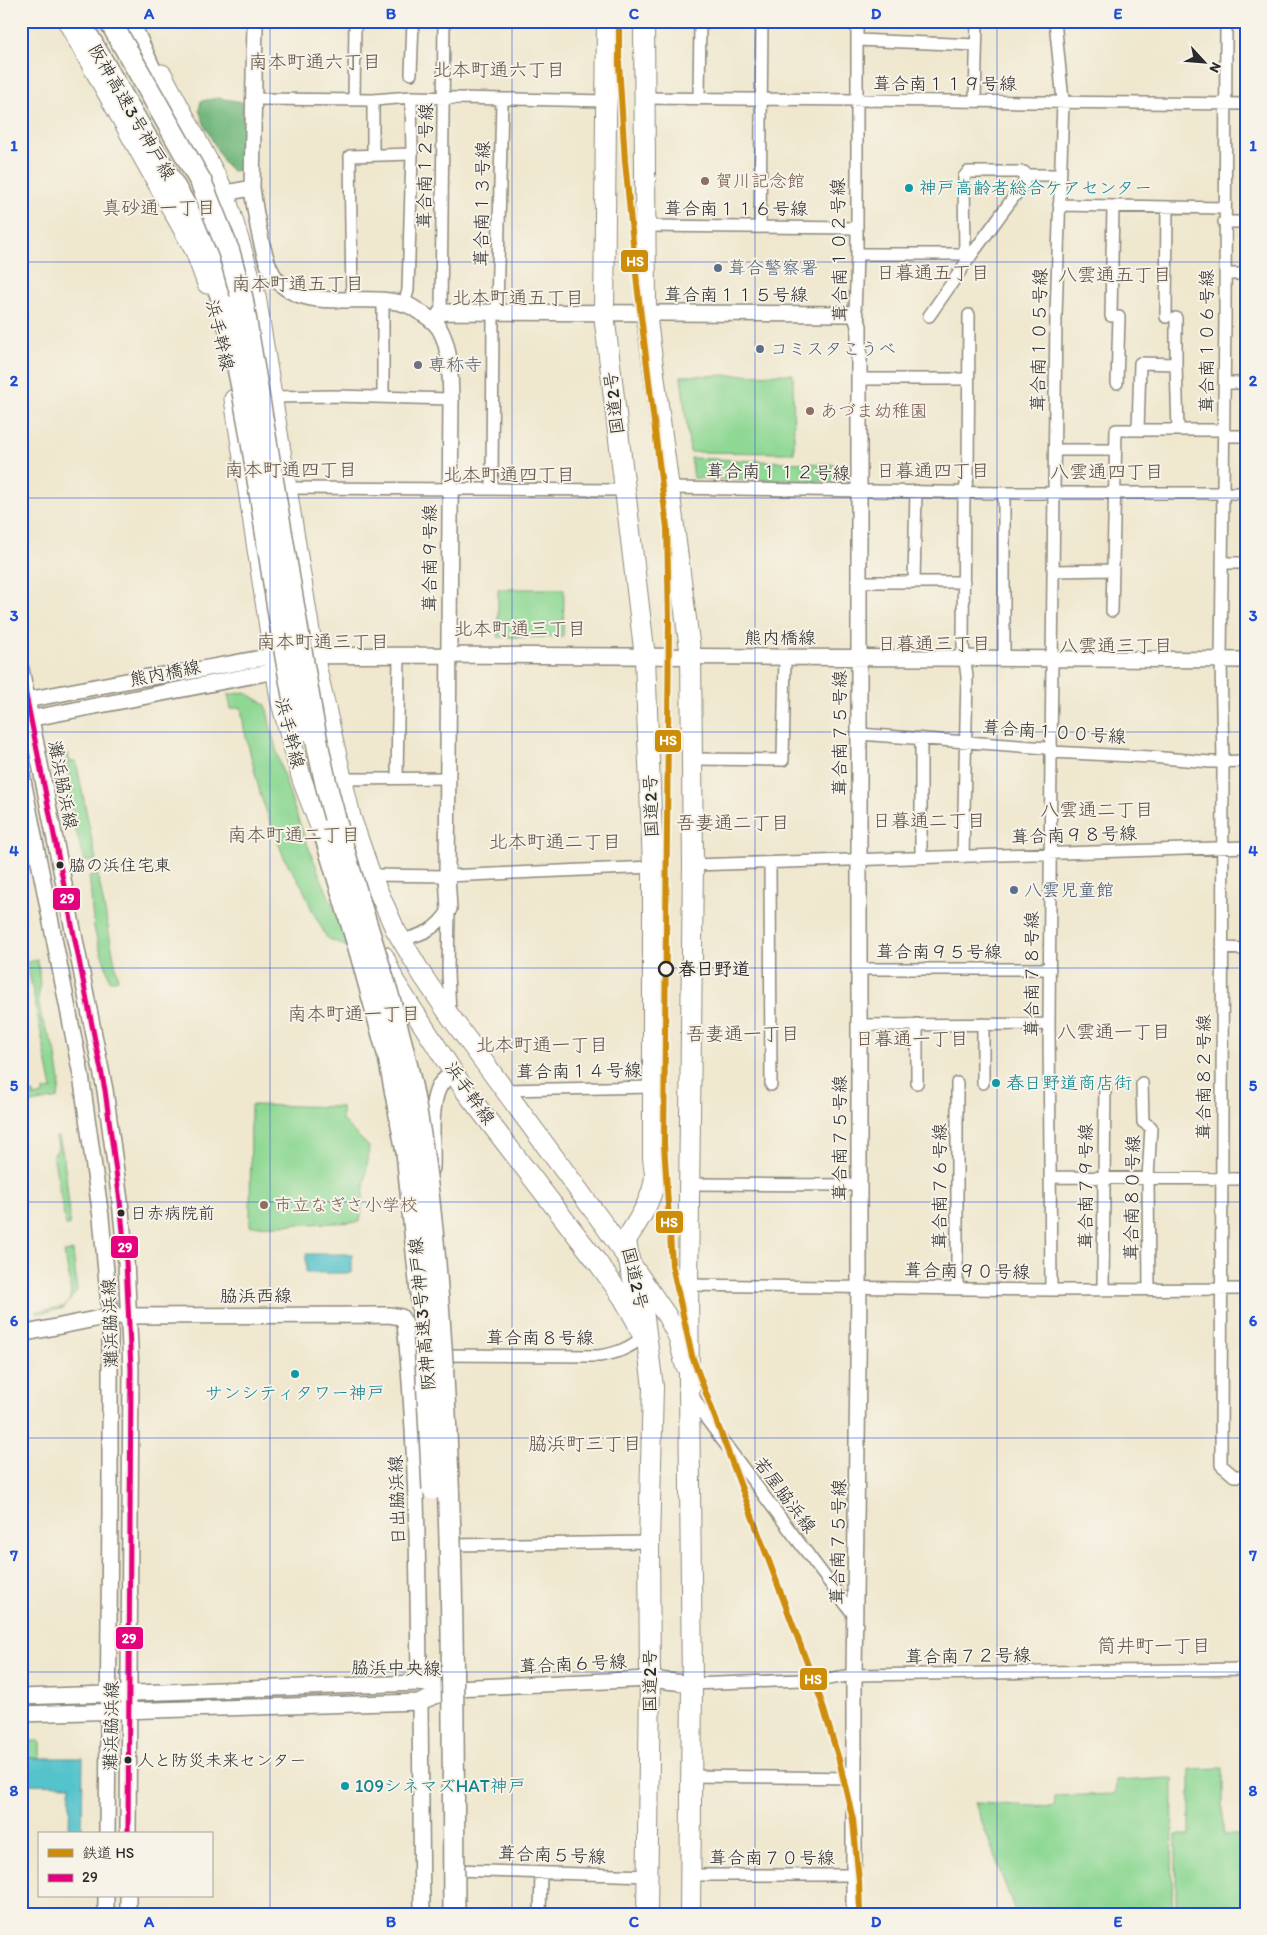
<svg xmlns="http://www.w3.org/2000/svg" width="1267" height="1935" viewBox="0 0 1267 1935" font-family="Itim,'Klee One',sans-serif">
	<style>
		.green { fill: #8fd894; stroke: #5d8260 }
		.forest { fill: #73b87e; stroke: #4f7254 }
		.water { fill: #55c3cb; stroke: #40777b }
		.lines { fill: none; stroke-linecap: round; stroke-linejoin: round }
		.minor-casing { stroke: #8d897c; stroke-width: 14 }
		.tertiary-casing { stroke: #8d897c; stroke-width: 18 }
		.primary-casing { stroke: #8d897c; stroke-width: 21 }
		.trunk-casing { stroke: #8d897c; stroke-width: 22 }
		.motorway-casing { stroke: #8d897c; stroke-width: 24 }
		.minor { stroke: #fff; stroke-width: 11 }
		.tertiary { stroke: #fff; stroke-width: 15 }
		.primary { stroke: #fff; stroke-width: 19 }
		.trunk { stroke: #fff; stroke-width: 20 }
		.motorway { stroke: #fff; stroke-width: 21 }
		.motorway-bridge-casing { stroke: #8d897c; stroke-width: 24; stroke-linecap: butt }
		.motorway-bridge { stroke: #fff; stroke-width: 21 }
		.bus-1-casing { stroke: #f7f3e8; stroke-width: 9 }
		.bus-1 { stroke: #e5007d; stroke-width: 5 }
		.rail-1-casing { stroke: #f7f3e8; stroke-width: 10 }
		.rail-1 { stroke: #ce8d09; stroke-width: 6 }
		.grid { fill: none; stroke: #1d4ed8; stroke-width: 1; stroke-opacity: 0.55 }
		.education-dot { fill: #8d6e63; stroke: #f7f3e8; stroke-width: 2 }
		.culture-dot { fill: #0f9aa8; stroke: #f7f3e8; stroke-width: 2 }
		.service-dot { fill: #5c6f8a; stroke: #f7f3e8; stroke-width: 2 }
		.worship-dot { fill: #6b7280; stroke: #f7f3e8; stroke-width: 2 }
		.bus-dot { fill: #2b2b2b; stroke: #f7f3e8; stroke-width: 2 }
		.stop-dot { fill: #f7f3e8; stroke: #2b2b2b; stroke-width: 2.5 }
		.labels { text-anchor: middle; stroke-width: 4; stroke-linejoin: round; paint-order: stroke }
		.bus-label { font-size: 17px; fill: #2b2b2b; stroke: #f7f3e8; text-anchor: start }
		.street-label { font-size: 18px; fill: #2b2b2b; stroke: #f7f3e8 }
		.education-label { font-size: 18px; fill: #785e54; stroke: #f7f3e8; text-anchor: start }
		.culture-label { font-size: 18px; fill: #0d838f; stroke: #f7f3e8; text-anchor: start }
		.service-label { font-size: 18px; fill: #4e5e75; stroke: #f7f3e8; text-anchor: start }
		.worship-label { font-size: 18px; fill: #5b616d; stroke: #f7f3e8; text-anchor: start }
		.stop-label { font-size: 18px; font-weight: bold; fill: #2b2b2b; stroke: #f7f3e8; text-anchor: start }
		.neighbourhood-label { font-size: 19px; fill: #615349; stroke: #f7f3e8 }
		.line-badge { stroke: #f7f3e8; stroke-width: 2 }
		.badge-label { font-size: 14px; text-anchor: middle; font-weight: bold; fill: #fff }
		.neatline { fill: none; stroke: #1d4ed8; stroke-width: 2 }
		.grid-label { font-size: 16px; text-anchor: middle; font-weight: bold; fill: #1d4ed8 }
	</style>
	<rect width="100%" height="100%" fill="#f7f3e8"/>
	<filter id="ink" filterUnits="userSpaceOnUse"><feTurbulence type="fractalNoise" baseFrequency=".02" numOctaves="2"/><feDisplacementMap in="SourceGraphic" scale="10" xChannelSelector="R" yChannelSelector="G"/><feConvolveMatrix kernelMatrix="1 2 1 2 8 2 1 2 1" color-interpolation-filters="sRGB"/></filter>
	<filter id="wash" filterUnits="userSpaceOnUse"><feTurbulence type="fractalNoise" baseFrequency=".0096" numOctaves="4" result="noise"/><feDisplacementMap in="SourceGraphic" scale="20" xChannelSelector="R" yChannelSelector="G"/><feGaussianBlur stdDeviation="1.12" result="paint"/><feColorMatrix in="noise" values="0 0 0 0 0 0 0 0 0 0 0 0 0 0 0 0 0 1.4 0 .05"/><feComposite in="paint" operator="in"/></filter>
	<g filter="url(#wash)">
		<rect width="100%" height="100%" fill="#efe7ce"/>
		<!-- green -->
		<path class="green" d="M793,374L794,453L690,452L681,376Z
			M691,458L848,465L846,482L694,478Z
			M498,589H564L563,637H498Z
			M245,692L266,705C282,790 317,871 352,949L327,938L312,910L302,886L284,858L261,797L244,728L241,707L231,709L228,695Z
			M68,753L70,762L76,761L96,860L85,862L71,814L69,776L65,754Z
			M98,875L118,979L110,981C106,964 99,949 95,932C91,914 92,895 89,877Z
			M38,960L40,988L38,999L42,1020L55,1049L60,1081L58,1098L21,1105V1095L34,1093V1097L43,1095V1091L52,1089L27,962Z
			M251,1105L342,1107V1120L369,1147L360,1222L250,1226Z
			M56,1137H59C66,1164 68,1195 70,1224L66,1227L53,1154L56,1153L58,1147Z
			M73,1251L77,1291L64,1308L37,1314V1311C45,1310 57,1309 65,1306C77,1299 66,1264 64,1252Z
			M21,1741H40V1758H21Z
			M1223,1768V1835H1242V1914H1176V1835H1190V1769Z
			M1173,1778L1172,1914H1016L975,1803L1054,1807L1055,1796L1115,1794L1116,1781Z"/>
		<!-- forest -->
		<path class="forest" d="M218,98L242,102L247,156L241,170L232,171L224,163L205,126L199,110L201,101Z"/>
		<!-- water -->
		<path class="water" d="M306,1254H352V1273H306Z
			M21,1758H83L82,1834H69L70,1785L21,1784Z"/>
	</g>
	<g filter="url(#ink)">
		<g class="lines">
			<!-- minor casing -->
			<g class="minor-casing">
				<path id="minor" d="M1226,21L1225,318L1221,660L1223,762L1221,1465L1234,1476H1246
					M644,22H762
					M857,40L976,45
					M411,74L413,21
					M644,98L1246,104
					M253,99L373,100L411,97L606,101
					M699,99L700,21
					M354,100L355,21
					M373,100V155
					M975,101L977,21
					M1059,205L1224,208
					M1224,222H1246
					M645,226L857,228
					M760,226L762,21
					M857,254H972L1024,183V175H1060
					M965,255L964,177L968,172H1024V175
					M1225,274H1246
					M352,299L350,156L412,154
					M383,300V397
					M404,305L408,290L412,154L411,97
					M441,312L444,21
					M855,314L857,254V21
					M929,316L972,254
					M1111,316L1113,206
					M1166,317L1167,207
					M1176,318V364
					M859,379H968
					M1117,383L1119,317
					M1225,383H1246
					M272,397L335,396L451,399
					M1138,430L1140,363L1176,364L1178,430
					M1224,436H1246
					M1055,450H1116
					M287,488L624,490
					M492,488L493,318L497,308L502,101
					M669,488L1004,493H1246
					M916,491L914,582H964
					M1004,493V658
					M1223,563H1246
					M1054,571L1113,570
					M859,582H914
					M1112,611L1116,430H1224
					M859,734L1046,748L1051,752L1151,757L1210,762L1246,761
					M692,759L783,760L785,657
					M397,778L399,656
					M342,779L448,778
					M963,857L967,677L963,645L964,492L968,478L969,315
					M921,858V739
					M770,863L771,1085
					M693,865L1246,847
					M371,875L447,876L653,867
					M449,909L448,973L450,1012
					M402,940C424,934 436,930 449,909
					M1222,948L1246,949
					M858,969H1050
					M917,1024V1083
					M983,1024V1083
					M858,1025L1049,1024
					M1142,1083L1143,1122L1151,1127L1148,1178L1149,1289
					M504,1090L654,1087
					M1051,1177L1246,1179
					M689,1184L859,1185
					M688,1285L1051,1290L1246,1289
					M957,1289V1083
					M1103,1289L1105,1083
					M1051,1290L1049,1024L1051,752L1056,316L1063,101L1055,21
					M437,1355L599,1356C617,1353 628,1349 643,1337
					M692,1394L707,1420L856,1618
					M451,1545L649,1542
					M692,1684L827,1679L854,1675L1246,1669
					M691,1776L854,1778
					M454,1870L649,1876
					M690,1875H854
					M540,1914L541,1873"/>
			</g>
			<!-- tertiary casing -->
			<g class="tertiary-casing">
				<path id="tertiary" d="M252,188L255,21
					M225,193L252,188C255,210 262,262 276,279C307,316 370,289 410,306C414,308 419,312 423,314C432,320 439,325 443,336C451,355 450,378 451,399L447,876L449,909
					M435,322L441,312L855,314L859,326V1288L854,1675V1914
					M21,669L105,1090L120,1201L126,1261L131,1369L128,1834
					M21,701L142,678L186,672L273,656L448,655L1246,660
					M23,720L276,671L284,668
					M21,770L81,1075L101,1217L110,1316V1514L107,1834
					M432,1168C433,1145 429,1110 438,1089C441,1081 448,1077 455,1073
					M21,1334L110,1316L389,1315L401,1317L405,1323C417,1443 418,1563 419,1683
					M21,1697L419,1683L455,1688L650,1679L692,1684
					M420,1702L422,1914
					M21,1714L420,1702L453,1689
					M106,1914V1896
					M128,1914V1896"/>
			</g>
			<!-- primary casing -->
			<g class="primary-casing">
				<path id="primary" d="M67,21L195,251L207,284
					M162,74L225,193L256,296L314,656L351,817L371,875L395,929L423,976L450,1016L605,1226L667,1316L678,1337L685,1365
					M234,399L280,699L302,780L327,845
					M384,956L395,982L466,1092L598,1263L623,1298L636,1321L644,1340"/>
			</g>
			<!-- trunk casing -->
			<g class="trunk-casing">
				<path id="trunk" d="M607,21L604,314L645,657L653,867V1156C653,1162 655,1169 655,1175C654,1198 638,1221 626,1240L631,1272L643,1310L653,1387L649,1542L650,1679L647,1914
					M644,21L646,313L691,657L693,865L688,1285L692,1684L690,1914"/>
			</g>
			<!-- motorway casing -->
			<g class="motorway-casing">
				<path id="motorway" d="M79,21L190,214L204,243L224,305
					M128,21L166,105"/>
			</g>
			<!-- minor -->
			<use href="#minor" class="minor"/>
			<!-- tertiary -->
			<use href="#tertiary" class="tertiary"/>
			<!-- primary -->
			<use href="#primary" class="primary"/>
			<!-- trunk -->
			<use href="#trunk" class="trunk"/>
			<!-- motorway -->
			<use href="#motorway" class="motorway"/>
			<!-- motorway-bridge casing -->
			<g class="motorway-bridge-casing">
				<path id="motorway-bridge" d="M110,21L201,182L229,252L242,298L312,716C318,748 324,780 333,811C359,912 398,1008 416,1111C430,1189 436,1268 441,1347C454,1536 453,1725 454,1914
					M224,305C259,445 270,590 300,731
					M324,831L362,958L389,1057L407,1152L424,1322L433,1489"/>
			</g>
			<!-- motorway-bridge -->
			<use href="#motorway-bridge" class="motorway-bridge"/>
			<!-- bus-1 casing -->
			<g class="bus-1-casing">
				<path id="bus-1" d="M21,670L105,1090L120,1201L126,1261L131,1369L128,1834"/>
			</g>
			<!-- bus-1 -->
			<use href="#bus-1" class="bus-1"/>
			<!-- rail-1 casing -->
			<g class="rail-1-casing">
				<path id="rail-1" d="M619,21V64L625,161L637,284L667,528L669,621L664,1144L672,1265L692,1356L821,1700L839,1760L853,1820L859,1881L860,1914"/>
			</g>
			<!-- rail-1 -->
			<use href="#rail-1" class="rail-1"/>
		</g>
	</g>
	<!-- grid -->
	<path class="grid" d="M270,21V1914M512,21V1914M755,21V1914M997,21V1914M21,262H1246M21,498H1246M21,732H1246M21,968H1246M21,1202H1246M21,1438H1246M21,1672H1246"/>
	<!-- markers -->
	<g class="education-dot">
		<circle cx="705" cy="181" r="5"/>
		<circle cx="810" cy="411" r="5"/>
		<circle cx="264" cy="1205" r="5"/>
	</g>
	<g class="culture-dot">
		<circle cx="909" cy="188" r="5"/>
		<circle cx="996" cy="1083" r="5"/>
		<circle cx="295" cy="1374" r="5"/>
		<circle cx="345" cy="1786" r="5"/>
	</g>
	<g class="service-dot">
		<circle cx="718" cy="268" r="5"/>
		<circle cx="760" cy="349" r="5"/>
		<circle cx="1014" cy="890" r="5"/>
	</g>
	<circle class="worship-dot" cx="418" cy="365" r="5"/>
	<g class="bus-dot">
		<circle cx="60" cy="865" r="4.5"/>
		<circle cx="121" cy="1213" r="4.5"/>
		<circle cx="128" cy="1760" r="4.5"/>
	</g>
	<circle class="stop-dot" cx="666" cy="969" r="7"/>
	<g class="labels">
		<!-- bus labels -->
		<g class="bus-label">
			<text x="69" y="871">脇の浜住宅東</text>
			<text x="130" y="1219">日赤病院前</text>
			<text x="137" y="1766">人と防災未来センター</text>
		</g>
		<!-- street labels -->
		<g class="street-label">
			<text x="945" y="90">葺合南１１９号線</text>
			<text transform="translate(132 112) rotate(60)" y="6">阪神高速3号神戸線</text>
			<text transform="translate(425 166) rotate(-89)" y="6">葺合南１２号線</text>
			<text transform="translate(482 204) rotate(-89)" y="6">葺合南１３号線</text>
			<text x="736" y="215">葺合南１１６号線</text>
			<text transform="translate(839 250) rotate(-91)" y="6">葺合南１０２号線</text>
			<text x="736" y="301">葺合南１１５号線</text>
			<text transform="translate(220 335) rotate(77)" y="6">浜手幹線</text>
			<text transform="translate(1039 340) rotate(-89)" y="6">葺合南１０５号線</text>
			<text transform="translate(1207 341) rotate(-90)" y="6">葺合南１０６号線</text>
			<text transform="translate(614 403) rotate(-97)" y="6">国道2号</text>
			<text transform="translate(778 472) rotate(1)" y="6">葺合南１１２号線</text>
			<text transform="translate(430 558) rotate(-90)" y="6">葺合南９号線</text>
			<text x="780" y="644">熊内橋線</text>
			<text transform="translate(165 673) rotate(-11)" y="6">熊内橋線</text>
			<text transform="translate(1054 732) rotate(4)" y="6">葺合南１００号線</text>
			<text transform="translate(290 733) rotate(76)" y="6">浜手幹線</text>
			<text transform="translate(840 733) rotate(-90)" y="6">葺合南７５号線</text>
			<text transform="translate(63 785) rotate(79)" y="6">灘浜脇浜線</text>
			<text transform="translate(651 806) rotate(-92)" y="6">国道2号</text>
			<text transform="translate(1074 835) rotate(-2)" y="6">葺合南９８号線</text>
			<text x="939" y="958">葺合南９５号線</text>
			<text transform="translate(1032 974) rotate(-90)" y="6">葺合南７８号線</text>
			<text transform="translate(579 1071) rotate(-1)" y="6">葺合南１４号線</text>
			<text transform="translate(1204 1077) rotate(-90)" y="6">葺合南８２号線</text>
			<text transform="translate(470 1093) rotate(55)" y="6">浜手幹線</text>
			<text transform="translate(840 1138) rotate(-90)" y="6">葺合南７５号線</text>
			<text transform="translate(940 1186) rotate(-90)" y="6">葺合南７６号線</text>
			<text transform="translate(1086 1186) rotate(-90)" y="6">葺合南７９号線</text>
			<text transform="translate(1132 1198) rotate(-89)" y="6">葺合南８０号線</text>
			<text transform="translate(967 1271) rotate(1)" y="6">葺合南９０号線</text>
			<text transform="translate(635 1278) rotate(77)" y="6">国道2号</text>
			<text x="256" y="1302">脇浜西線</text>
			<text transform="translate(422 1314) rotate(-95)" y="6">阪神高速3号神戸線</text>
			<text transform="translate(110 1323) rotate(-92)" y="6">灘浜脇浜線</text>
			<text x="540" y="1344">葺合南８号線</text>
			<text transform="translate(785 1495) rotate(53)" y="6">若屋脇浜線</text>
			<text transform="translate(397 1500) rotate(-92)" y="6">日出脇浜線</text>
			<text transform="translate(838 1542) rotate(-89)" y="6">葺合南７５号線</text>
			<text transform="translate(968 1656) rotate(-1)" y="6">葺合南７２号線</text>
			<text transform="translate(573 1664) rotate(-3)" y="6">葺合南６号線</text>
			<text transform="translate(396 1668) rotate(1)" y="6">脇浜中央線</text>
			<text transform="translate(650 1681) rotate(-90)" y="6">国道2号</text>
			<text transform="translate(111 1726) rotate(-89)" y="6">灘浜脇浜線</text>
			<text transform="translate(552 1855) rotate(2)" y="6">葺合南５号線</text>
			<text x="772" y="1864">葺合南７０号線</text>
		</g>
		<!-- education labels -->
		<g class="education-label">
			<text x="715" y="187">賀川記念館</text>
			<text x="820" y="417">あづま幼稚園</text>
			<text x="274" y="1211">市立なぎさ小学校</text>
		</g>
		<!-- culture labels -->
		<g class="culture-label">
			<text x="919" y="194">神戸高齢者総合ケアセンター</text>
			<text x="1006" y="1089">春日野道商店街</text>
			<text x="295" y="1399" text-anchor="middle">サンシティタワー神戸</text>
			<text x="355" y="1792">109シネマズHAT神戸</text>
		</g>
		<!-- service labels -->
		<g class="service-label">
			<text x="728" y="274">葺合警察署</text>
			<text x="770" y="355">コミスタこうべ</text>
			<text x="1024" y="896">八雲児童館</text>
		</g>
		<!-- worship labels -->
		<g class="worship-label">
			<text x="428" y="371">専称寺</text>
		</g>
		<!-- stop labels -->
		<g class="stop-label">
			<text x="678" y="975">春日野道</text>
		</g>
		<!-- neighbourhood labels -->
		<g class="neighbourhood-label">
			<text x="315" y="68">南本町通六丁目</text>
			<text x="499" y="76">北本町通六丁目</text>
			<text x="159" y="214">真砂通一丁目</text>
			<text x="933" y="279">日暮通五丁目</text>
			<text x="1115" y="281">八雲通五丁目</text>
			<text x="298" y="290">南本町通五丁目</text>
			<text x="518" y="304">北本町通五丁目</text>
			<text x="291" y="476">南本町通四丁目</text>
			<text x="933" y="477">日暮通四丁目</text>
			<text x="1107" y="478">八雲通四丁目</text>
			<text x="509" y="481">北本町通四丁目</text>
			<text x="520" y="635">北本町通三丁目</text>
			<text x="323" y="648">南本町通三丁目</text>
			<text x="934" y="650">日暮通三丁目</text>
			<text x="1116" y="652">八雲通三丁目</text>
			<text x="1097" y="816">八雲通二丁目</text>
			<text x="929" y="827">日暮通二丁目</text>
			<text x="733" y="829">吾妻通二丁目</text>
			<text x="294" y="841">南本町通二丁目</text>
			<text x="555" y="848">北本町通二丁目</text>
			<text x="354" y="1020">南本町通一丁目</text>
			<text x="1114" y="1038">八雲通一丁目</text>
			<text x="743" y="1040">吾妻通一丁目</text>
			<text x="912" y="1045">日暮通一丁目</text>
			<text x="542" y="1051">北本町通一丁目</text>
			<text x="585" y="1450">脇浜町三丁目</text>
			<text x="1154" y="1652">筒井町一丁目</text>
		</g>
	</g>
	<g class="line-badge">
		<rect x="620" y="249" width="29" height="24" rx="5" fill="#ce8d09"/>
		<rect x="654" y="729" width="28" height="24" rx="5" fill="#ce8d09"/>
		<rect x="52" y="887" width="29" height="24" rx="5" fill="#e5007d"/>
		<rect x="655" y="1210" width="29" height="24" rx="5" fill="#ce8d09"/>
		<rect x="110" y="1235" width="29" height="24" rx="5" fill="#e5007d"/>
		<rect x="115" y="1626" width="29" height="24" rx="5" fill="#e5007d"/>
		<rect x="799" y="1667" width="29" height="24" rx="5" fill="#ce8d09"/>
	</g>
	<g class="badge-label">
		<text x="635" y="266">HS</text>
		<text x="668" y="745">HS</text>
		<text x="67" y="903">29</text>
		<text x="669" y="1227">HS</text>
		<text x="125" y="1252">29</text>
		<text x="129" y="1643">29</text>
		<text x="813" y="1684">HS</text>
	</g>
	<!-- margin -->
	<rect width="1267" height="1935" fill="none" stroke="#f7f3e8" stroke-width="55"/>
	<!-- legend -->
	<rect x="38" y="1832" width="175" height="65" fill="#f7f3e8" stroke="#a5a39c"/>
	<rect x="48" y="1849" width="25" height="8" fill="#ce8d09" stroke="#a5a39c"/>
	<text x="82" y="1858" font-size="15" fill="#2b2b2b">鉄道 HS</text>
	<rect x="48" y="1874" width="25" height="8" fill="#e5007d" stroke="#a5a39c"/>
	<text x="82" y="1882" font-size="15" fill="#2b2b2b">29</text>
	<!-- north arrow -->
	<g transform="translate(1204 62) rotate(116)" stroke="#f7f3e8" stroke-width="4" paint-order="stroke">
	<path d="M0-4L9 19L0 12L-9 19Z" fill="#2b2b2b"/>
	<text y="-8" font-size="14" font-weight="bold" text-anchor="middle" fill="#2b2b2b">N</text>
	</g>
	<rect x="28" y="28" width="1212" height="1880" class="neatline"/>
	<g class="grid-label">
		<text x="149" y="19">A</text>
		<text x="391" y="19">B</text>
		<text x="634" y="19">C</text>
		<text x="876" y="19">D</text>
		<text x="1118" y="19">E</text>
		<text x="14" y="151">1</text>
		<text x="1253" y="151">1</text>
		<text x="14" y="386">2</text>
		<text x="1253" y="386">2</text>
		<text x="14" y="621">3</text>
		<text x="1253" y="621">3</text>
		<text x="14" y="856">4</text>
		<text x="1253" y="856">4</text>
		<text x="14" y="1091">5</text>
		<text x="1253" y="1091">5</text>
		<text x="14" y="1326">6</text>
		<text x="1253" y="1326">6</text>
		<text x="14" y="1561">7</text>
		<text x="1253" y="1561">7</text>
		<text x="14" y="1796">8</text>
		<text x="1253" y="1796">8</text>
		<text x="149" y="1927">A</text>
		<text x="391" y="1927">B</text>
		<text x="634" y="1927">C</text>
		<text x="876" y="1927">D</text>
		<text x="1118" y="1927">E</text>
	</g>
</svg>
